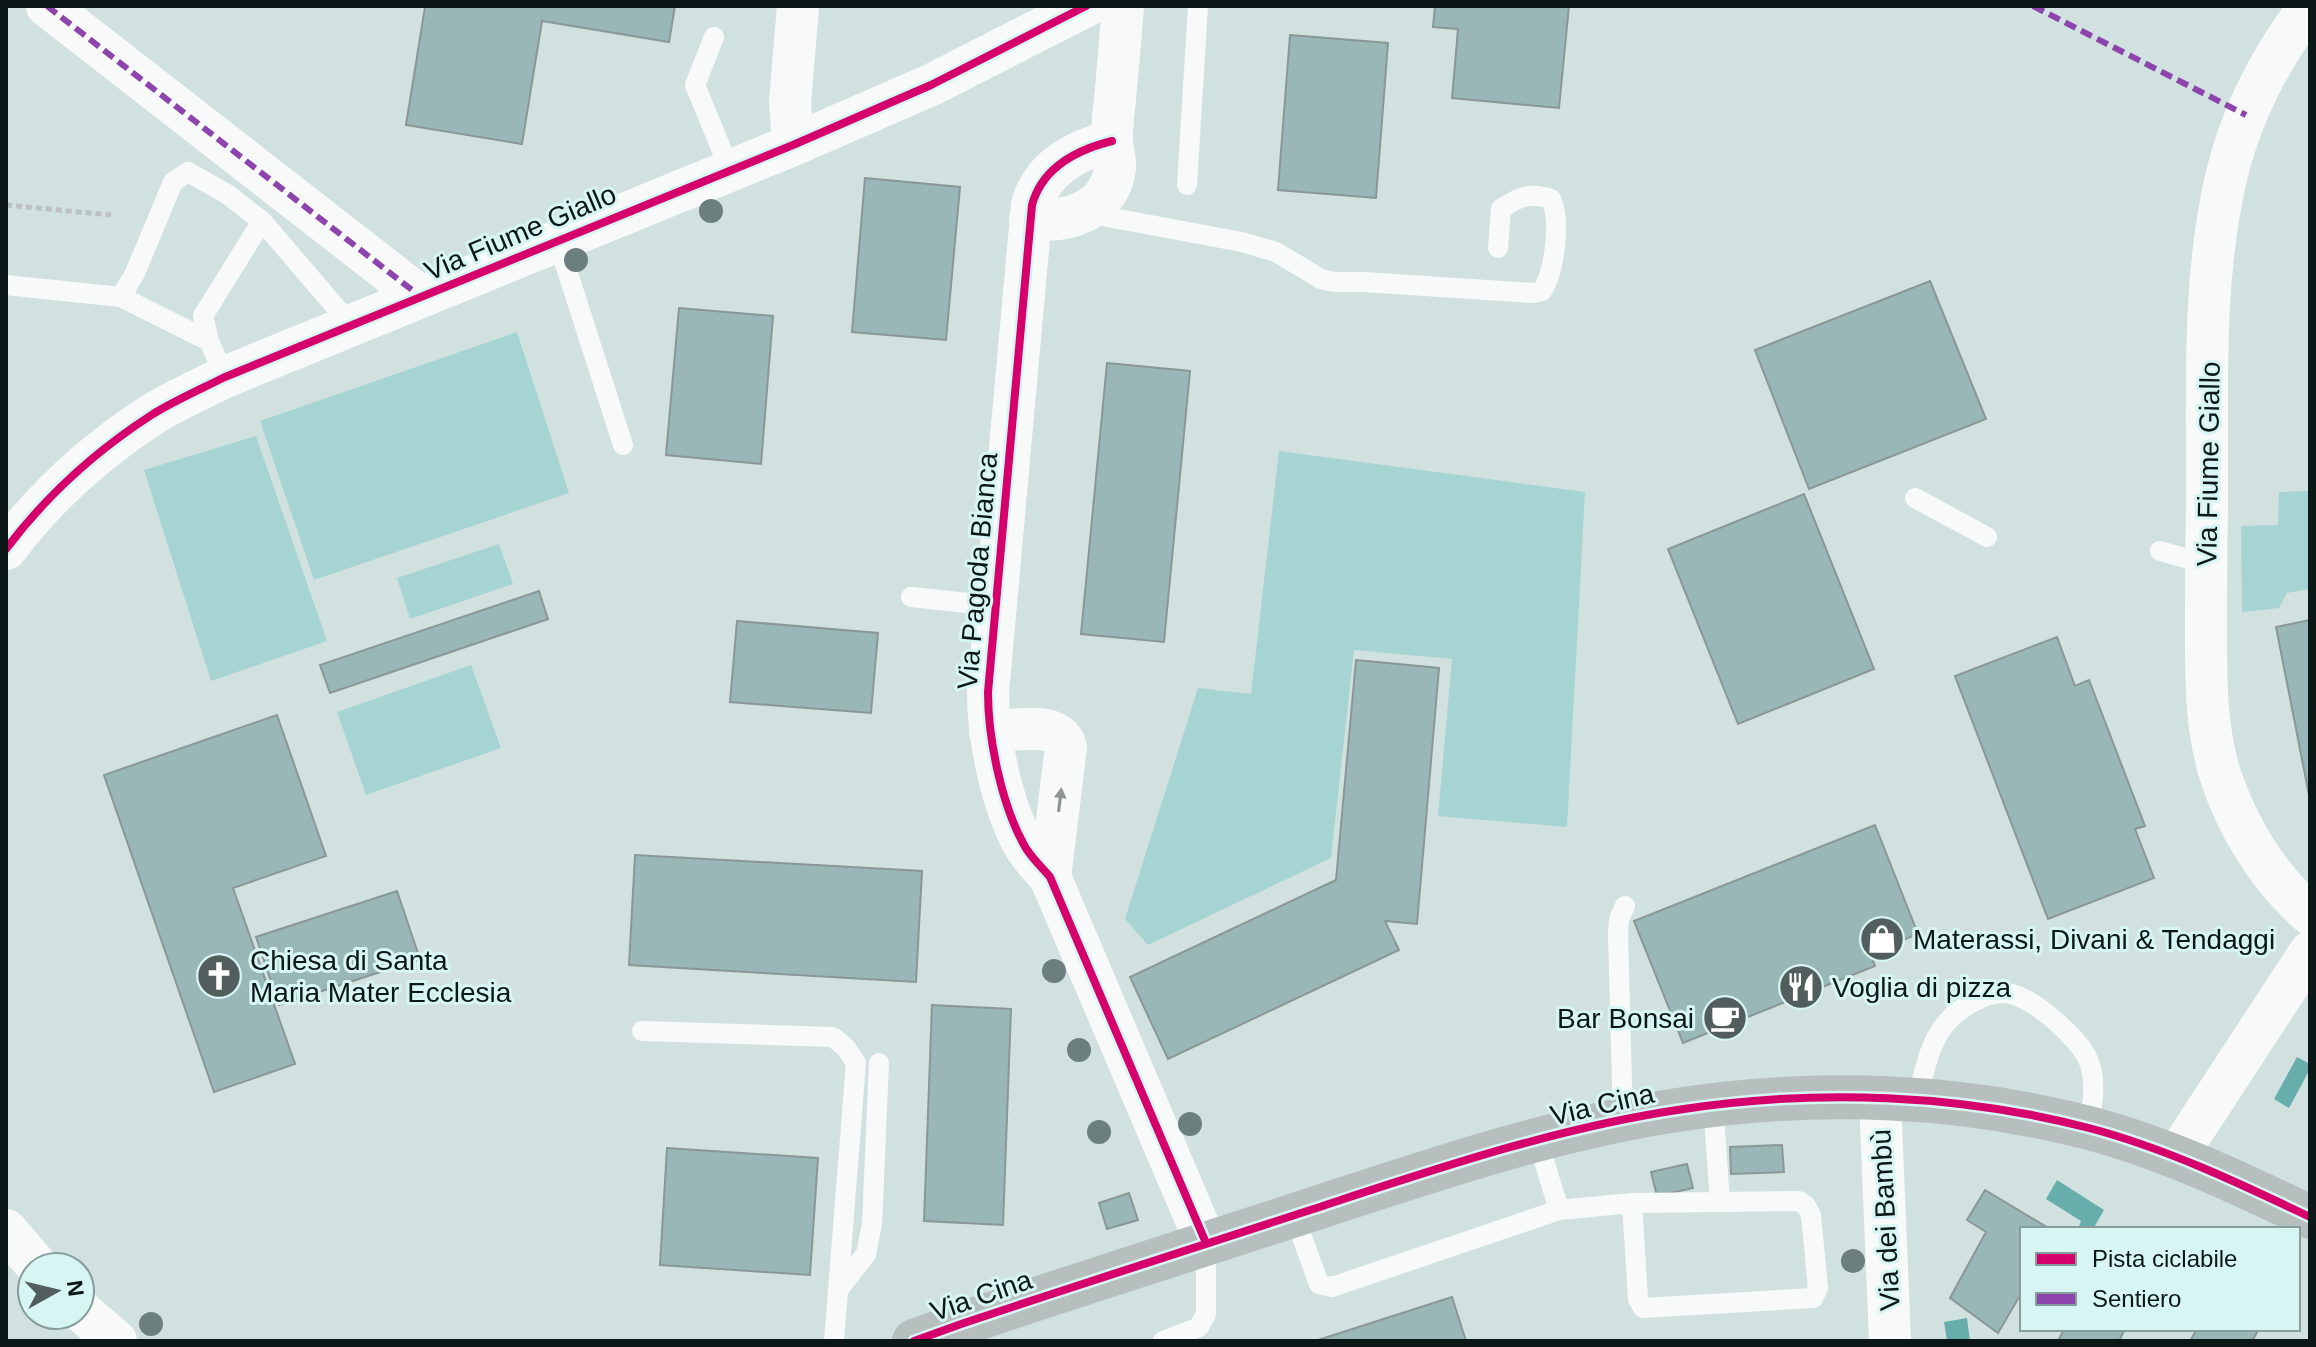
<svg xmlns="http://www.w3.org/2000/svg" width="2316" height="1347" viewBox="0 0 2316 1347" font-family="Helvetica,sans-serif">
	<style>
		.green { fill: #a6d4d2 }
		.water { fill: #67adab }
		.building { fill: #98b7b6; stroke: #8b9797; stroke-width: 2 }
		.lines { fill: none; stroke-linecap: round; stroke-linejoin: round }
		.path { stroke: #bbc1c0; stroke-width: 5; stroke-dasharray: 6 4; stroke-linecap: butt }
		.lane { stroke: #f8fafa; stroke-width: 20 }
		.street { stroke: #f8fafa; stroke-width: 42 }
		.secondary { stroke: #b6bfbe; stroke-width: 44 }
		.quiet { stroke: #8e44ad; stroke-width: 6; stroke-dasharray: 12 6; stroke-linecap: butt }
		.cycleway-casing { stroke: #d7f5f3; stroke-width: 13 }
		.cycleway { stroke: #d6006c; stroke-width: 8 }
		.tree { fill: #6c7f7e }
		.oneway { fill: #8e9494 }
		.labels { text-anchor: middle; stroke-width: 6; stroke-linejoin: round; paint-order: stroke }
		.street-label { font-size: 28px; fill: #0c1817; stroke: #d7f5f3 }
		.poi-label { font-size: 28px; fill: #0c1817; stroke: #d7f5f3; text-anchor: start }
	</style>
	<rect width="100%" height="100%" fill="#d1e1e0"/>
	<!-- green -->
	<path class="green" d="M517,332L569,493L314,580L260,421Z
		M256,436L327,641L211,681L144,470Z
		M1279,451L1585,492L1567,827L1438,816L1452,659L1354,650L1331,858L1148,945L1125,919L1198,688L1251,694Z
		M2310,491V589L2287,593L2279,608L2242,612L2241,526L2278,525L2279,492Z
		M499,544L513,584L410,619L397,578Z
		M471,665L501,748L366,795L337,712Z"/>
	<!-- water -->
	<path class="water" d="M2297,1057L2310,1064V1069L2289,1108L2274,1099Z
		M2057,1180L2104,1210L2093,1229H2078L2081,1221L2046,1199Z
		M1967,1318L1970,1341H1947L1944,1322Z"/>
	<!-- building -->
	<path class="building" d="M420,6H675L669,42L542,21L522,144L406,125L425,7Z
		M1435,6H1569L1559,108L1452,98L1458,29L1433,27Z
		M1290,35L1388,43L1376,198L1278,190Z
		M865,178L960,187L946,340L852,332Z
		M1930,281L1986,419L1809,489L1755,350Z
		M679,308L773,316L761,464L666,455Z
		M1107,363L1190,371L1164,642L1081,634Z
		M1804,494L1874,669L1738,724L1668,549Z
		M539,591L548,619L330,693L320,665Z
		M2310,620V800L2276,627Z
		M737,621L878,633L871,713L730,702Z
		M2057,637L2075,686L2089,680L2145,826L2135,829L2154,878L2048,919L1955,676Z
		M1356,660L1439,668L1417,924L1385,921L1399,950L1168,1059L1130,977L1336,880Z
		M277,715L326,856L233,888L295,1064L214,1092L104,775Z
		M1875,825L1918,934L1870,953L1875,966L1683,1043L1634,921Z
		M635,855L922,871L916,982L629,965Z
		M397,891L420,959L279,1005L256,937Z
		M932,1005L1011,1009L1003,1225L924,1221Z
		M1782,1145L1784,1172L1731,1174L1730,1147Z
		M667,1148L818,1158L810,1275L660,1265Z
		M1687,1164L1693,1188L1657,1196L1651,1172Z
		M1985,1190L2050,1229H2022V1292L1998,1333L1950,1298L1986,1232L1967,1220Z
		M1129,1193L1138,1220L1107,1229L1099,1203Z
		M1452,1297L1466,1341H1315Z
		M2064,1329H2125L2119,1341H2058Z
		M2197,1329H2259L2252,1341H2190Z"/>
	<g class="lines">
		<!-- path -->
		<path class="path" d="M6,205L111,215"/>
		<!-- lane -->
		<path class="lane" d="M714,37L695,85L730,170
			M1187,185L1198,6
			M1086,213L1242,242L1276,252L1321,279L1334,282H1363L1533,293L1542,291C1555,271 1561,220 1551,199C1530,192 1518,197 1501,209L1498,248
			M557,239L623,445
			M6,285L121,297L135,273L173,182L188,172L227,194L262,221L351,325
			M121,297L209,341
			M225,377L209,341L203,316L262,221
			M1915,498L1987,537
			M2160,551L2206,564
			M911,597L996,606
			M642,1031L833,1037L846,1048L856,1063L834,1341
			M1917,1101C1924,1074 1928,1044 1947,1022C1960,1007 1986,992 2006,993C2031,995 2081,1039 2089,1062C2097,1084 2092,1104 2089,1128
			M1713,1104L1720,1202
			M1623,1121L1618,934L1619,919L1625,906
			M1538,1141L1559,1210L1632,1203
			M1799,1201L1806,1206L1811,1215L1818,1288L1813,1298L1643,1308L1638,1299L1632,1203Z
			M1294,1215L1319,1284L1332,1287L1559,1210
			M838,1290L866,1254L872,1224L879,1063
			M1163,1341L1199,1327L1206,1314V1243"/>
		<!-- street -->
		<path class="street" d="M47,6L421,297
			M2310,6C2270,58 2241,114 2226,178C2201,285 2208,400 2207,509C2206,552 2206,594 2206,636C2206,682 2206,729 2220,774C2237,827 2268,877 2310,914
			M1112,141C1076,150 1042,168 1032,205L988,692C988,738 1001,802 1023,843C1029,856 1041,866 1050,877L1206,1243
			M793,145L790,102L798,6
			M1030,219C1068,224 1110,210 1115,168C1116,158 1113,152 1112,143C1111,135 1113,126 1113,118C1117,81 1120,43 1123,6
			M6,549C46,496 97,450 153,414C176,400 201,389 225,377L793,145L931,85L1086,6
			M990,732C1013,731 1058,719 1066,747L1050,877
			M1880,1099L1890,1341
			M2176,1157L2310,952
			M6,1230L38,1267
			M80,1310L116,1341"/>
		<!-- secondary -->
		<path class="secondary" d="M914,1341L964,1323C1075,1286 1186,1250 1298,1214C1424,1173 1552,1128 1684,1109C1816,1089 1959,1094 2089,1128C2165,1148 2239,1183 2310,1217"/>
		<!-- quiet -->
		<path class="quiet" d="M47,6L421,297
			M2033,6L2246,115"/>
		<!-- cycleway casing -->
		<g class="cycleway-casing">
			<path id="cycleway" d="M1112,141C1076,150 1042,168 1032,205L988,692C988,738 1001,802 1023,843C1029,856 1041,866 1050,877L1206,1243
				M6,549C46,496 97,450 153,414C176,400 201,389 225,377L793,145L931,85L1086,6
				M914,1341L964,1323C1075,1286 1186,1250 1298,1214C1424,1173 1552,1128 1684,1109C1816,1089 1959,1094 2089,1128C2165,1148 2239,1183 2310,1217"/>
		</g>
		<!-- cycleway -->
		<use href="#cycleway" class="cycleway"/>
	</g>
	<!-- trees -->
	<g class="tree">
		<circle cx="711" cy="211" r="12"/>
		<circle cx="576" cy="260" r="12"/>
		<circle cx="1054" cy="971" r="12"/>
		<circle cx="1079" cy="1050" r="12"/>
		<circle cx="1190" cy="1124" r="12"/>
		<circle cx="1099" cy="1132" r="12"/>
		<circle cx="1853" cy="1261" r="12"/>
		<circle cx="151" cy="1324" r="12"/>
	</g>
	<!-- one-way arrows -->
	<defs><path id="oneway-solid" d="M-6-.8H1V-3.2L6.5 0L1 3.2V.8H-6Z" transform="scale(2)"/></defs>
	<use class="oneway" href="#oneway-solid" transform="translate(1060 800) rotate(-83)"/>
	<!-- icons -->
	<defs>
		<g id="shop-disc" transform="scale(2.3)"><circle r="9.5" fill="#515e5d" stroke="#d7f5f3"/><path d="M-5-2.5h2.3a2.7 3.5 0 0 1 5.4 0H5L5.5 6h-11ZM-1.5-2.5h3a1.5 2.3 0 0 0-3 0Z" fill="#fff"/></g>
		<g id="church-disc" transform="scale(2.3)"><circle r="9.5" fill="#515e5d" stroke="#d7f5f3"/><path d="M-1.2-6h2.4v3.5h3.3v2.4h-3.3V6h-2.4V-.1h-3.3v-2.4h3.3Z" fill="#fff"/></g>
		<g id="restaurant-disc" transform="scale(2.3)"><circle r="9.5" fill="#515e5d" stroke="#d7f5f3"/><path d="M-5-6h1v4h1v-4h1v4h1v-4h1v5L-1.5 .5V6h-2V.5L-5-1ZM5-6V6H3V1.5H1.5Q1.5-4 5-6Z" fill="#fff"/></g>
		<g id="cafe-disc" transform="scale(2.3)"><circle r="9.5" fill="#515e5d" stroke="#d7f5f3"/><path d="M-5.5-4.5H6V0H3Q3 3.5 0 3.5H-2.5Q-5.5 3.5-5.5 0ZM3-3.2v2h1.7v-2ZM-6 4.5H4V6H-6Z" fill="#fff"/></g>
	</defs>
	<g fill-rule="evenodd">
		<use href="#shop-disc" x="1882" y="939"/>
		<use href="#church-disc" x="219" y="976"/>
		<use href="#restaurant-disc" x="1801" y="987"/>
		<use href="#cafe-disc" x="1725" y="1018"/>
	</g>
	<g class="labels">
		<!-- street labels -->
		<g class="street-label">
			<text transform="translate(520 232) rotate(-23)" y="10">Via Fiume Giallo</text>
			<text transform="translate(2208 464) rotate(-89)" y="10">Via Fiume Giallo</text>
			<text transform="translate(977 571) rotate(-85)" y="10">Via Pagoda Bianca</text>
			<text transform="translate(1602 1104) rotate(-13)" y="10">Via Cina</text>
			<text transform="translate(1885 1220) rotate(-93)" y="10">Via dei Bambù</text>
			<text transform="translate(981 1295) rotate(-19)" y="10">Via Cina</text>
		</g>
		<!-- poi labels -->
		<g class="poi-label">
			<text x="1913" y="949">Materassi, Divani &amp; Tendaggi</text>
			<text x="250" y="970">Chiesa di Santa<tspan x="250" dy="32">Maria Mater Ecclesia</tspan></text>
			<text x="1832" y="997">Voglia di pizza</text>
			<text x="1694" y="1028" text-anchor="end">Bar Bonsai</text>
		</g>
	</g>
	<!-- border -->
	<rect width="2316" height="1347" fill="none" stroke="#0c1817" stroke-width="16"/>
	<!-- legend -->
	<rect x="2020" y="1227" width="280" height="104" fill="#d7f5f3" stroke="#869d9b" stroke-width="2"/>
	<rect x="2036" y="1253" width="40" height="12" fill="#d6006c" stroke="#869d9b" stroke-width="2"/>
	<text x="2092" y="1267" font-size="24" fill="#0c1817">Pista ciclabile</text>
	<rect x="2036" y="1293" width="40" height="12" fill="#8e44ad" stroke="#869d9b" stroke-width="2"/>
	<text x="2092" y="1307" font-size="24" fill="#0c1817">Sentiero</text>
	<!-- north arrow -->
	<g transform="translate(56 1291) rotate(82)"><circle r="38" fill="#d7f5f3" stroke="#869d9b" stroke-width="2"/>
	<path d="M0-6L14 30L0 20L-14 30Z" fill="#515e5d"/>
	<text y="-12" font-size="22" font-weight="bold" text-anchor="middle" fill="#0c1817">N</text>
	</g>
</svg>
